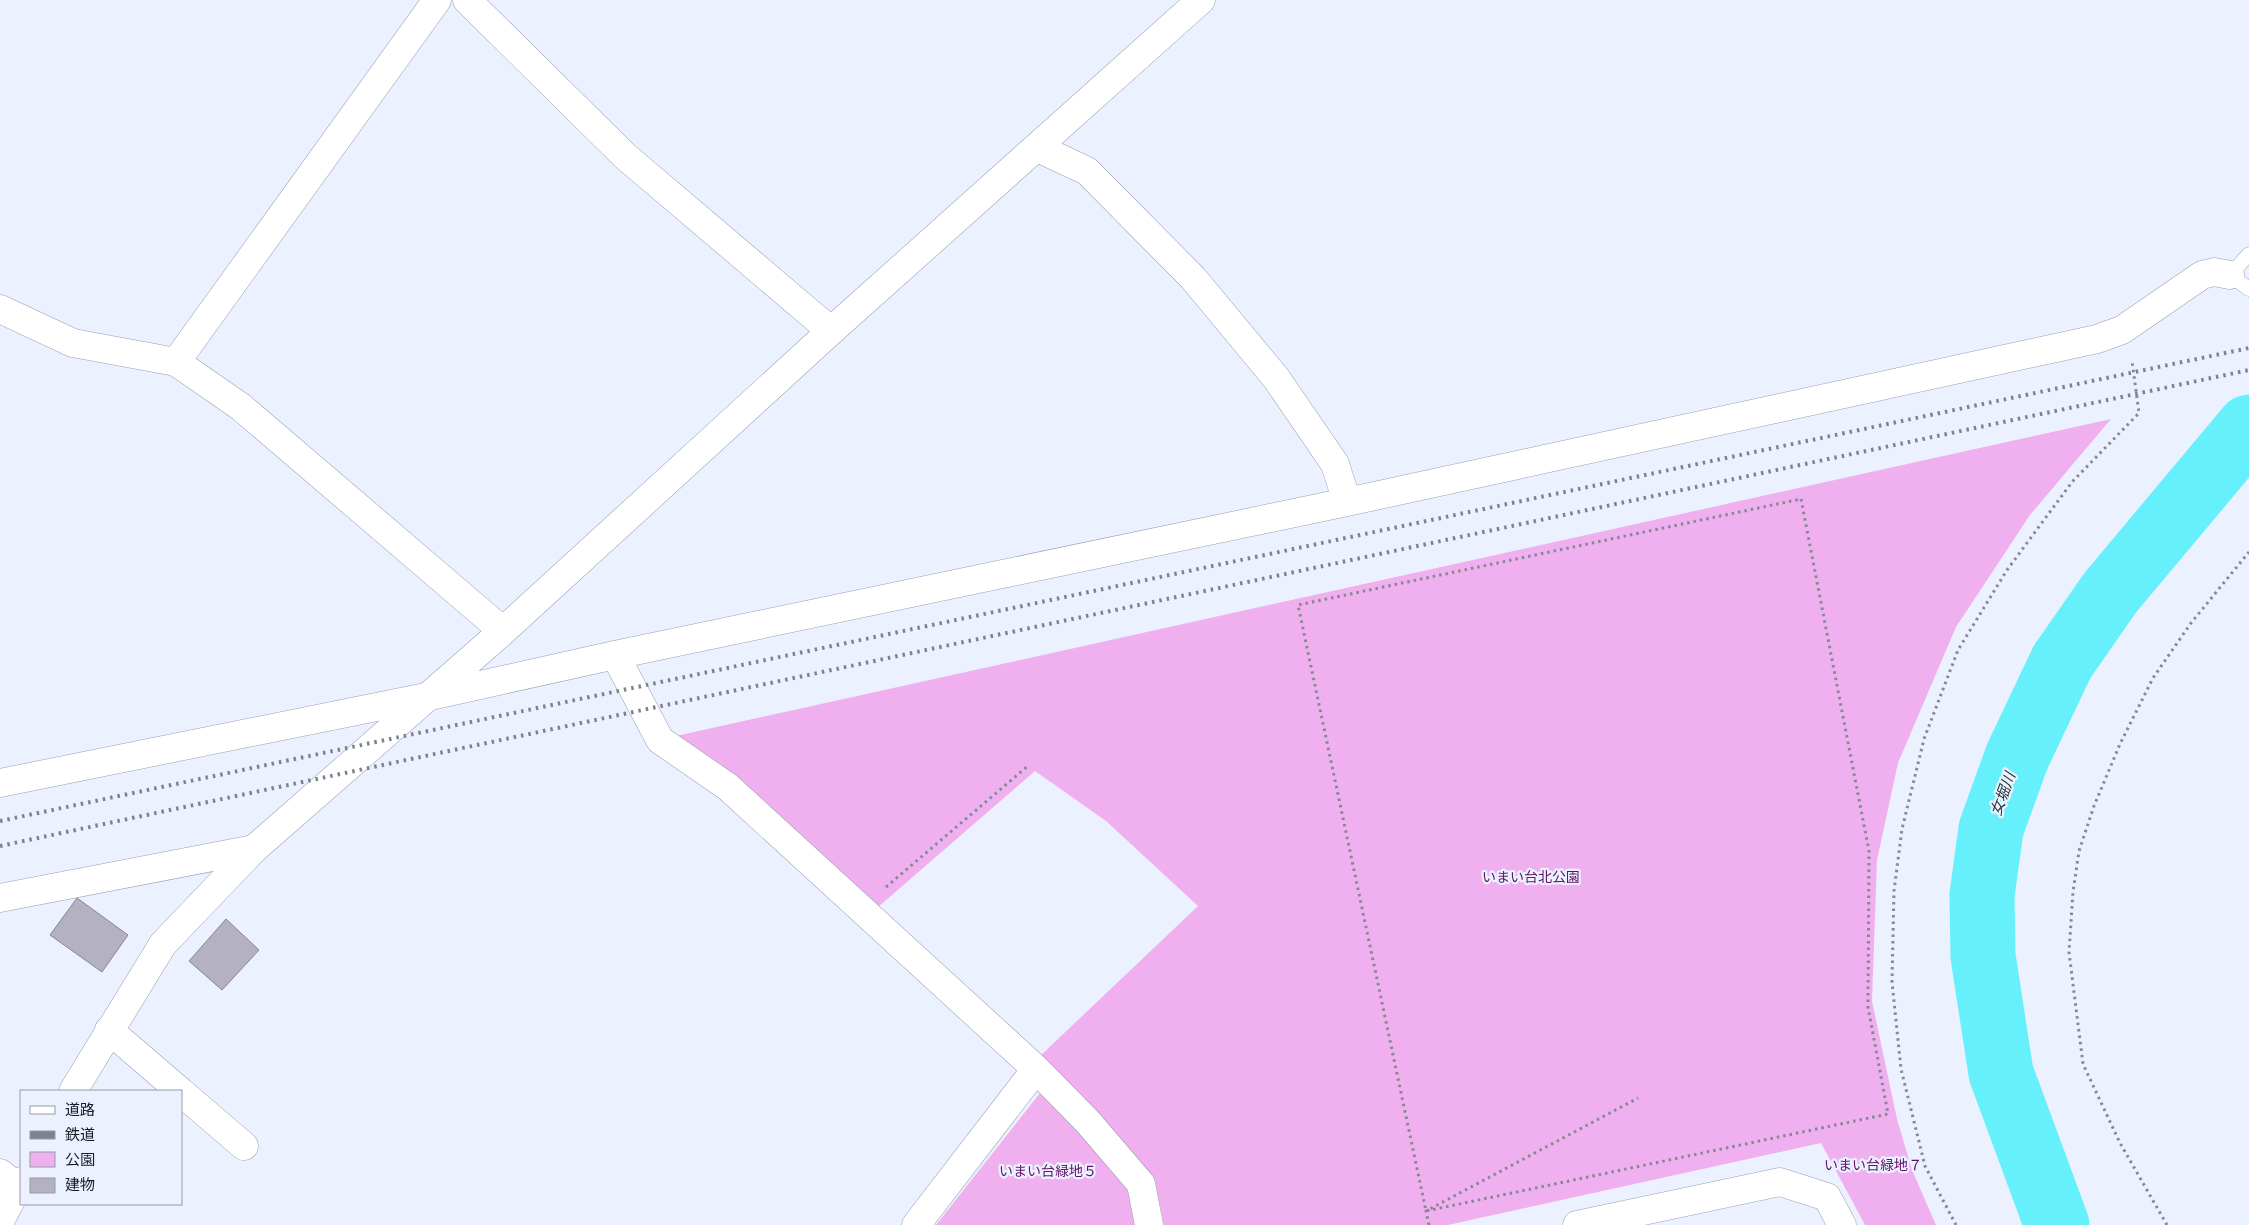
<svg xmlns="http://www.w3.org/2000/svg" width="2249" height="1225" viewBox="0 0 2249 1225" font-family="Helvetica,'Noto Sans JP',sans-serif">
	<style>
		.green { fill: #f0b0f0 }
		.lines { fill: none; stroke-linecap: round; stroke-linejoin: round }
		.river { stroke: #66f0fc; stroke-width: 65 }
		.building { fill: #b4b1c1; stroke: #898595 }
		.service-casing { stroke: #989fae; stroke-width: 15 }
		.minor-casing { stroke: #989fae; stroke-width: 29 }
		.tertiary-casing { stroke: #989fae; stroke-width: 29 }
		.path { stroke: #848992; stroke-width: 3; stroke-dasharray: 2.5 4; stroke-linecap: butt }
		.service { stroke: #fff; stroke-width: 14 }
		.minor { stroke: #fff; stroke-width: 28 }
		.tertiary { stroke: #fff; stroke-width: 28 }
		.rail { stroke: #7e828c; stroke-width: 4; stroke-dasharray: 2.5 5; stroke-linecap: butt }
		.labels { text-anchor: middle; stroke-width: 4.5; stroke-linejoin: round; paint-order: stroke }
		.park-label { font-size: 14px; fill: #631266; stroke: #ebf1fe }
		.water-label { font-size: 15px; font-style: italic; fill: #233b3d; stroke: #ebf1fe }
	</style>
	<rect width="100%" height="100%" fill="#ebf1fe"/>
	<!-- green -->
	<path class="green" d="M2111,419L2030,515L1956,627L1898,763L1877,860L1872,1001L1897,1119L1912,1170L1936,1225H1865L1821,1143L1448,1225H1164L1154,1177L1038,1058L1198,906L1106,821L1035,771L877,908L667,738Z
		M1049,1090L1130,1182L1139,1225H936L1040,1093Z"/>
	<g class="lines">
		<!-- river -->
		<path class="river" d="M2057,1225L2001,1073L1983,956L1982,895L1991,829L2017,757L2062,662L2110,593L2249,427"/>
	</g>
	<!-- building -->
	<path class="building" d="M77,898L128,935L102,972L50,935Z
		M226,919L259,950L222,990L189,961Z"/>
	<g class="lines">
		<!-- service casing -->
		<g class="service-casing">
			<path id="service" d="M2249,254L2230,275L2249,289"/>
		</g>
		<!-- minor casing -->
		<g class="minor-casing">
			<path id="minor" d="M467,0L625,156L831,331
				M1038,148L1087,171L1193,278L1276,378L1335,464L1347,502
				M0,309L73,343L176,362L241,407L503,631
				M176,362L437,0
				M615,655L660,740L728,787L1036,1069L1088,1122L1141,1184L1149,1225
				M0,783L426,697L615,655L1347,502L2097,339L2122,330L2202,275L2214,272L2230,275
				M0,898L254,849
				M109,1030L180,1091
				M181,1092L244,1146
				M0,1173L18,1187
				M916,1225L1036,1069
				M1577,1225L1780,1182L1827,1197L1842,1225"/>
		</g>
		<!-- tertiary casing -->
		<g class="tertiary-casing">
			<path id="tertiary" d="M73,1091L163,944L254,849L503,631L831,331L1201,0
				M0,1221L21,1181"/>
		</g>
		<!-- path -->
		<path class="path" d="M1801,499L1869,851L1868,1007L1888,1114L1426,1211L1298,605Z
			M886,887L1029,765
			M1429,1225L1426,1211L1638,1098
			M1956,1225L1925,1166L1901,1069L1892,982L1894,891L1902,829L1924,739L1958,650L2007,570L2072,482L2139,413L2132,361
			M2167,1225L2120,1143L2083,1064L2069,952L2073,892L2079,851L2094,806L2120,744L2153,678L2191,623L2249,552"/>
		<!-- service -->
		<use href="#service" class="service"/>
		<!-- minor -->
		<use href="#minor" class="minor"/>
		<!-- tertiary -->
		<use href="#tertiary" class="tertiary"/>
		<!-- rail -->
		<path class="rail" d="M0,821L2249,348
			M0,846L2249,370"/>
	</g>
	<g class="labels">
		<!-- park labels -->
		<g class="park-label">
			<text x="1531" y="882">いまい台北公園</text>
			<text x="1873" y="1170">いまい台緑地７</text>
			<text x="1048" y="1176">いまい台緑地５</text>
		</g>
		<!-- water labels -->
		<g class="water-label">
			<text transform="translate(2003 794) rotate(-70)" y="5">女堀川</text>
		</g>
	</g>
	<!-- legend -->
	<rect x="20" y="1090" width="162" height="115" fill="#ebf1fe" stroke="#979ca6"/>
	<rect x="30" y="1106" width="25" height="8" fill="#ffffff" stroke="#979ca6"/>
	<text x="65" y="1115" font-size="15" fill="#191c22">道路</text>
	<rect x="30" y="1131" width="25" height="8" fill="#7e828c" stroke="#979ca6"/>
	<text x="65" y="1140" font-size="15" fill="#191c22">鉄道</text>
	<rect x="30" y="1152" width="25" height="15" fill="#f0b0f0" stroke="#979ca6"/>
	<text x="65" y="1165" font-size="15" fill="#191c22">公園</text>
	<rect x="30" y="1178" width="25" height="15" fill="#b4b1c1" stroke="#979ca6"/>
	<text x="65" y="1190" font-size="15" fill="#191c22">建物</text>
</svg>
